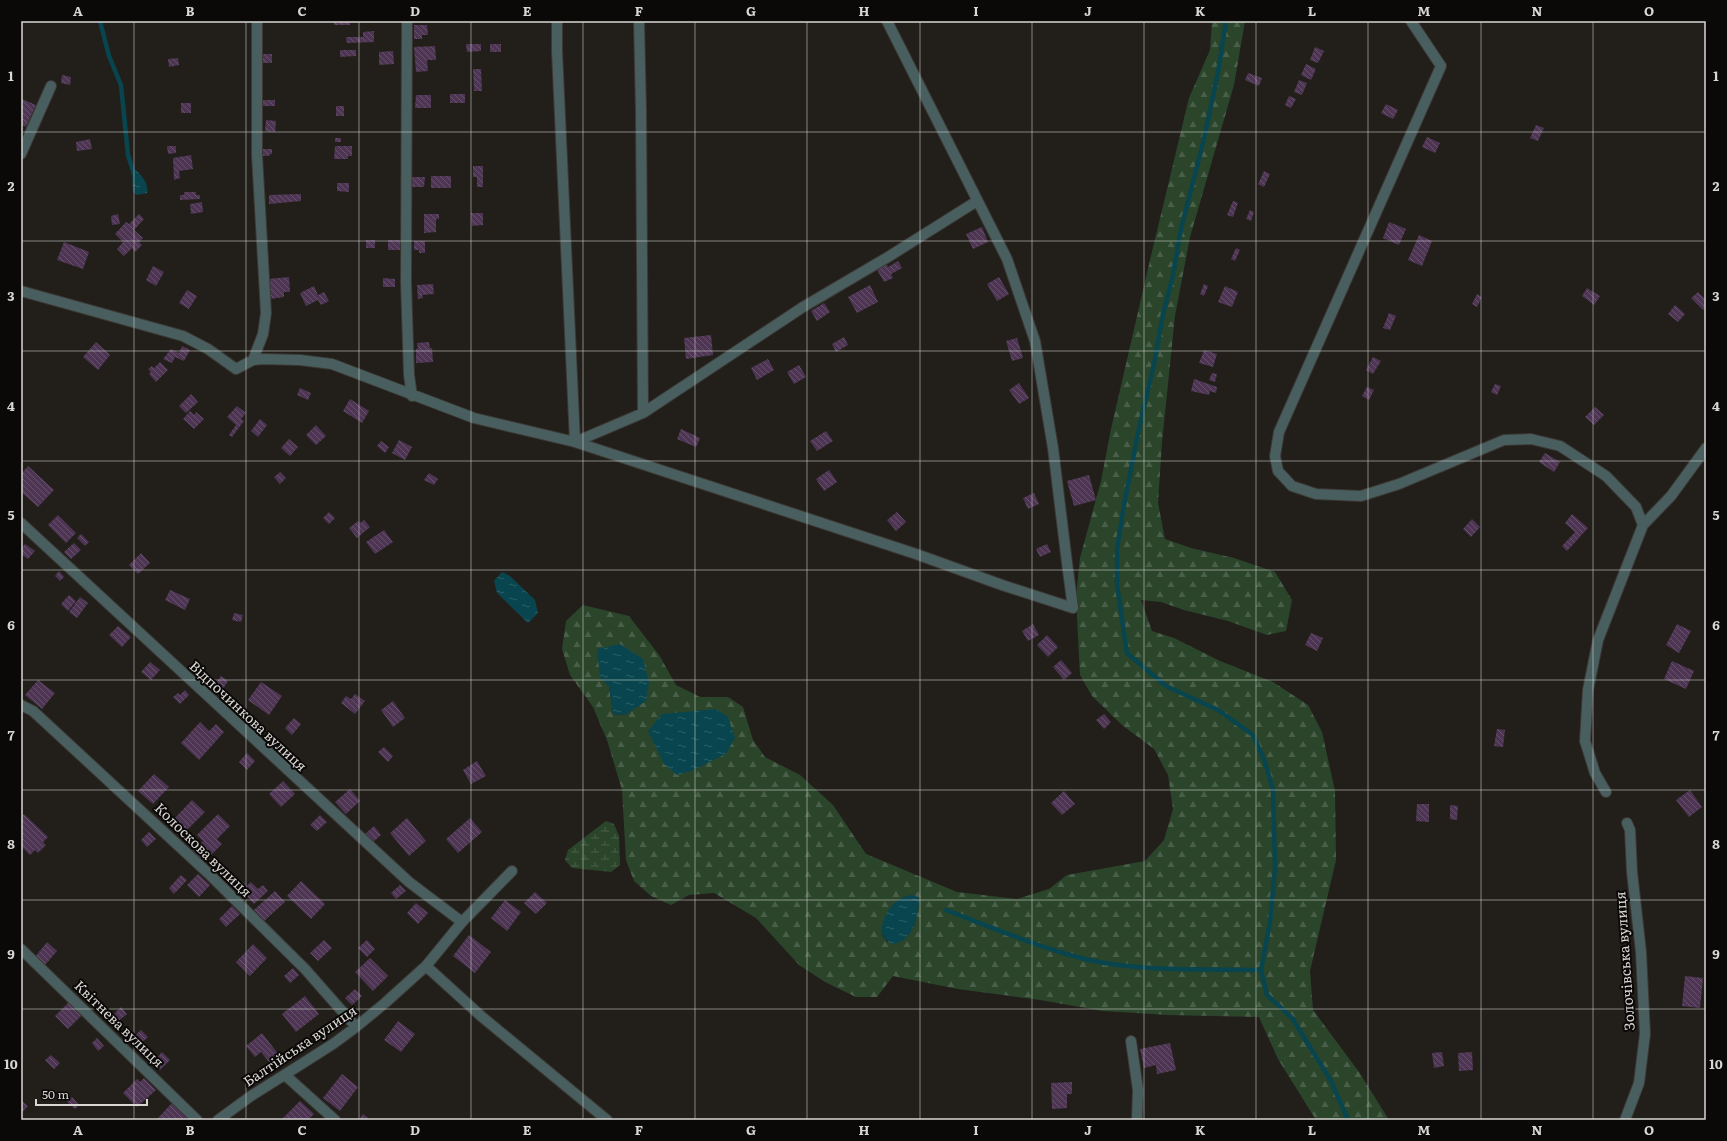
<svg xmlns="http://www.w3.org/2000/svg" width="1727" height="1141" viewBox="0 0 1727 1141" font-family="Literata,serif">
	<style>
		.forest { fill: url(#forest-firs); fill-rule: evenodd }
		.wetland { fill: url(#wetland-marsh) }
		.water { fill: url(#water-ripples) }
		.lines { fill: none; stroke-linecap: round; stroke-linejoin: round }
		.stream { stroke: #08454e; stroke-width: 4.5 }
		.building { fill: url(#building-back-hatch) }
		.minor-casing { stroke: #3c3935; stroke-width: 12 }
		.minor { stroke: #495f5f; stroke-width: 10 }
		.grid { fill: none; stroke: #d9d7d4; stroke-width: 1; stroke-opacity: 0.55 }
		.labels { text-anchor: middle; stroke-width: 4; stroke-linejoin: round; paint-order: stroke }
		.street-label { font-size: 14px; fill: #d9d7d4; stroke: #0b0908 }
		.neatline { fill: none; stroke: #d9d7d4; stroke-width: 1.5 }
		.grid-label { font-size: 13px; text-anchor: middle; font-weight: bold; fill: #d9d7d4 }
	</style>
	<defs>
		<pattern id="forest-firs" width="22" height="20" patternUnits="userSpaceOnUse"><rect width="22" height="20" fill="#2b452b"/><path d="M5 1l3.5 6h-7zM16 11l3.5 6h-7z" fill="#495f49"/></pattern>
		<pattern id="wetland-marsh" width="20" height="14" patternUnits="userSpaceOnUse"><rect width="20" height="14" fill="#2b452b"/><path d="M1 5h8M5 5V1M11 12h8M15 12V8" fill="none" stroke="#495f49"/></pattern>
		<pattern id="water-ripples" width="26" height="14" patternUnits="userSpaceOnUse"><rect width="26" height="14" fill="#08454e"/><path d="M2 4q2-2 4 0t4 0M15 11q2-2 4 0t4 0" fill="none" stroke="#2b5f67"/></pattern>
		<pattern id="building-back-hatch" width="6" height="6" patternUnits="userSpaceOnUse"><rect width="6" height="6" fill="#4d3553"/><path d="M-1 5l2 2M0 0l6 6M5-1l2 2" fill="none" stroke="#66526b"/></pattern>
	</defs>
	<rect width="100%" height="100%" fill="#221f1b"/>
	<!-- forest -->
	<path class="forest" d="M1212,21H1245L1234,85L1190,237L1175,316L1162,442L1158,503L1165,539L1191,548L1234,558L1275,572L1292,600L1286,631L1267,635L1228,621L1184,610L1161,602L1141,600L1152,631L1174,638L1220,661L1273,682L1308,705L1322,732L1335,791L1336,860L1310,971L1313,1010L1359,1072L1389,1120H1316L1278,1059L1259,1017L1169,1015L1103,1011L1040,1000L958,989L893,976L877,997H856L825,982L799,965L756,918L714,893L689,895L671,905L651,896L634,881L626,860L622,790L607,740L593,707L570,675L562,649L566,621L583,605L629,616L659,655L676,685L700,697H728L743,707L753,740L765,757L800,775L833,805L866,854L957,892L1017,899L1049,889L1067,875L1145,861L1164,840L1173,809L1168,775L1154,749L1122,725L1092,696L1080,675L1076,597L1080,558L1101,481L1111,429L1150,260L1189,98L1210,50ZM609,686L625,715L613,714ZM919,905L914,926L887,942L882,935V927Z"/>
	<!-- wetland -->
	<path class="wetland" d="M606,821L614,824L619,836L620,865L611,872L572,868L565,860L568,850Z"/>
	<!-- water -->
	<path class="water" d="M132,170H136C142,176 149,184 147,193L137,195L133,192Z
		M502,572L510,576L535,600L538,613L528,623L497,593L494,581Z
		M620,644L643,659L649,682L646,701L625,715L613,714L609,686L600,678L597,649Z
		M716,709L728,717L735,738L726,754L691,771L677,775L664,764L648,731L662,714Z
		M912,895L918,897L919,900C918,918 913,942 892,944L885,939L881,932C883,914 894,897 912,895Z"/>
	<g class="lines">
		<!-- stream -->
		<path class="stream" d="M100,21L109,56L121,85L128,155L134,174
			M1226,21L1218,72L1204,139L1181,229L1173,275L1163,314L1154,364L1138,433L1124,505L1117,549V585L1127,653L1166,686L1218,710L1253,735L1265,762L1273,790L1275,869L1270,922L1261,970L1267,995L1292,1018L1331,1081L1348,1120
			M946,910C993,928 1040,948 1089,960C1145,972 1204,969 1261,970"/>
	</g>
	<!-- building -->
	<path class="building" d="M334,21H350V25H334Z
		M414,25H427L428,35H422V39H414Z
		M374,31V42L347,43L346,37H363V32Z
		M466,44H481V51L467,52Z
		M490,44H501V52H490Z
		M435,46L436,60H427L428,71L416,72L414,47Z
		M1315,47L1324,51L1318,63L1310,60Z
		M340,50H356V56L340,57Z
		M393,51L394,64L379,65V52Z
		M263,54H272V63H263Z
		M178,58L179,65L169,67L168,59Z
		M1306,64L1316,69L1311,80L1301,75Z
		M473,69H481L482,91H474Z
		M1248,73L1262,78L1259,86L1245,80Z
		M62,75L71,77L70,85L61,83Z
		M1299,80L1307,83L1302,95L1294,92Z
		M450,94H465V103H450Z
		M416,95H431V108H415Z
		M1289,96L1296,99L1291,108L1285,105Z
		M22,99L36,105L26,127L21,124V102Z
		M263,100H275V106H263Z
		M181,103H191V113H181Z
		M1386,104L1398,110L1393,119L1381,113Z
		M336,106H344V116H336Z
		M266,120L276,121L275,132L265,131Z
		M1536,125L1544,128L1538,141L1530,138Z
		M1427,137L1440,143L1435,153L1422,147Z
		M335,138H341V142H335Z
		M90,139L92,149L77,151L76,142Z
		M167,146H176V153L168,154Z
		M335,146H352V156H348V159H334Z
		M263,149H272V154H270L269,156H263Z
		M191,155L193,169L179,171L180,178L174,180L173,158Z
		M473,166H483V187H477V177H473Z
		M1264,171L1270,174L1264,187L1258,184Z
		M431,176H451V188H431Z
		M411,177H425L424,187H411Z
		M337,183H349V192L337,191Z
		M184,192H196V195H200V199L180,200V195H184Z
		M301,194V201L269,204V195Z
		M1233,201L1238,203L1233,217L1227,215Z
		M202,202L203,212L191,214L190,204Z
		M1250,210L1254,212L1251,221L1246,219Z
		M471,213H483V225L472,226Z
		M118,214L120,224L112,225L111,216Z
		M139,214L144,219L134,230L143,238L139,242L142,245L135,252L132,248L124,256L117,249L123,242L115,234L126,222L129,224Z
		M424,214H439V219H436V232L424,233Z
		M1389,222L1406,229L1399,245L1383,238Z
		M982,227L988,242L973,249L966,234Z
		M1419,235L1432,241L1422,266L1408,260Z
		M366,240H375V248H366Z
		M388,240H400V250H388Z
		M414,241H425V253H419V250H414Z
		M64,242L89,252L83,269L57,260Z
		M1236,248L1240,250L1235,261L1231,259Z
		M898,261L902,268L891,274L893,278L884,282L876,268L886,263L888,267Z
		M153,266L164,272L156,286L146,280Z
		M289,277L290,292H284V297L270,299L268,279Z
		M999,277L1009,294L997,301L987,284Z
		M383,278L395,279V287H383Z
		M433,284L434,294L422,295L423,298L418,299L417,285Z
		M1204,284L1208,286L1204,296L1200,294Z
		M870,285L878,302L857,313L848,297Z
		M314,286L318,295L324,292L329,301L321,305L318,300L306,306L300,293Z
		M1225,286L1238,292L1232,307L1218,302Z
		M1587,288L1600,296L1594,305L1582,296Z
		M187,290L197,296L189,309L179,303Z
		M1698,292L1706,300V307L1703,310L1691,298Z
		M1477,294L1482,297L1477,307L1472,304Z
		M824,303L830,312L817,321L811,311Z
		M1675,305L1685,314L1678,322L1668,314Z
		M1389,313L1396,316L1390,330L1383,328Z
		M711,335L713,355L686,359L684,338Z
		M844,337L848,345L836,352L832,344Z
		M1017,338L1023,358L1012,361L1006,341Z
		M96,342L110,355L98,370L83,357Z
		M429,342L430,348H432L433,362L416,363V349L418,348L417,343Z
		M182,346L190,350L184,361L175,357L172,363L163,359L171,349L179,353Z
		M1204,350L1217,354L1213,367L1199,363Z
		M1373,357L1381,361L1373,374L1366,370Z
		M768,359L774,370L757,380L751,368Z
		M160,362L168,370L156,382L149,374L151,372L148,369L152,366L154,368Z
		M799,365L806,377L794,384L787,372Z
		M1212,373L1217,374L1215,382L1209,380Z
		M1194,379L1217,387L1216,393L1210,391L1209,395L1191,391Z
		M1019,383L1029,398L1019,404L1009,390Z
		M1495,384L1501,386L1497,395L1491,392Z
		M1367,387L1374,390L1369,400L1362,396Z
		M300,388L311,393L308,400L297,395Z
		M191,394L198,402L186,413L179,406Z
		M350,399L369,411L362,423L343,411Z
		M237,406L246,413L241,419L244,421L232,437L229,435L236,425L227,417Z
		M1595,407L1604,415L1594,425L1585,417Z
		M190,411L194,415L196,412L204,419L194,429L183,419Z
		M260,419L267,425L258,437L251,431Z
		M316,425L326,436L316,445L306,435Z
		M681,429L700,438L696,447L677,439Z
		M826,431L833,441L817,451L810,441Z
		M289,439L298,447L290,456L281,448Z
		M399,440L412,447L405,460L392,453Z
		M381,441L389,447L385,453L377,446Z
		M1545,453L1560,462L1554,472L1539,462Z
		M28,466L54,490L38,507L21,492V474Z
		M829,470L837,482L824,491L816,479Z
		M280,472L286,478L280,484L274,477Z
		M429,473L438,479L434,485L424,480Z
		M1089,475L1096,500L1074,506L1067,481Z
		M1034,493L1039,504L1028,509L1023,498Z
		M329,512L335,518L329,524L323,518Z
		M897,512L906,522L896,531L887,520Z
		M1572,514L1588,528L1567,551L1562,546L1575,532L1565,523Z
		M58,515L76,533L66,543L48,525Z
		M1472,519L1480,527L1471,537L1463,529Z
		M364,520L370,527L357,538L349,528L358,521L360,523Z
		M384,530L393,542L375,554L366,542Z
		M81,534L89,542L85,546L77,538Z
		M74,543L81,550L71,559L64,552Z
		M25,544L35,551L28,559L21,554V549Z
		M1047,544L1051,552L1040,557L1036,549Z
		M141,553L150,563L138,574L129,565Z
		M59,571L64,577L60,581L55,576Z
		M170,590L190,599L185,610L165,600Z
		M69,595L76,601L68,611L61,604Z
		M80,597L88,603L77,618L69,612Z
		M234,613L243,615L241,622L232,620Z
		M1033,624L1039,635L1028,641L1022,631Z
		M1677,624L1691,631L1679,653L1666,645Z
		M118,626L131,637L122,647L109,635Z
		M1311,633L1323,638L1317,651L1305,645Z
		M1047,635L1058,647L1048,657L1037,645Z
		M1061,660L1072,673L1064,680L1053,667Z
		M1672,661L1694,671L1686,689L1664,679Z
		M150,662L160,670L151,680L141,672Z
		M221,676L228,681L221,692L213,687Z
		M38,680L55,693L42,709L25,695Z
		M261,682L282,696L269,715L248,700Z
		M185,690L189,695L180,704L173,697L178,693L180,695Z
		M355,694L365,701L355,714L341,703L346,696L351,699Z
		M393,701L405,718L393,727L381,710Z
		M1104,714L1111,722L1104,729L1096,720Z
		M294,718L301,724L292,735L285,728Z
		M200,722L209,731L216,724L224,732L199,760L181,743Z
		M1497,729L1505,730L1503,747L1494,746Z
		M384,747L393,756L388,762L378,752Z
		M247,753L255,761L247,770L239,762Z
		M477,761L486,776L471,784L463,770Z
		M154,774L169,787L153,804L138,791Z
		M283,781L295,794L281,807L269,794Z
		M350,789L360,801L346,814L335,802Z
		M1690,790L1702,807L1689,817L1676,800Z
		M1064,791L1075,804L1062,815L1051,803Z
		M192,800L205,812L186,831L174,819Z
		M1417,804H1429V822L1416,821Z
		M1450,805L1458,806L1457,820L1450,819Z
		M24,814L48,837L43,842L46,845L38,853L35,850L30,855L21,846V818Z
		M218,814L230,826L217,839L222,844L203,863L192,851L203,841L197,835Z
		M320,815L327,822L317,831L310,825Z
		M407,818L426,841L409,856L390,833Z
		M470,818L482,832L458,853L446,839Z
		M374,826L381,835L372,843L365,834Z
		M149,832L156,839L147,847L141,840Z
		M198,874L210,885L199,897L187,885Z
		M181,875L187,880L174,894L169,888Z
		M301,881L325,904L311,919L287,896Z
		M243,882L247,886L251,882L258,889L263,885L268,891L254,904L238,887Z
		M400,885L406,891L396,899L391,893Z
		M275,891L285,902L264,921L254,910Z
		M535,892L547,903L536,914L524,903Z
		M505,900L521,912L507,931L491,918Z
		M416,903L428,913L418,924L407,913Z
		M232,906L240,914L226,927L219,919Z
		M469,935L491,952L475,973L453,956Z
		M324,940L332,948L318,961L310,953Z
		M367,940L375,949L367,957L358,948Z
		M47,942L57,951L45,965L35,957Z
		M253,944L267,958L250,976L236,962Z
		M370,958L388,976L373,991L355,972Z
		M293,968L299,975L290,983L284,976Z
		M1685,976L1703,978L1700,1008L1682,1006Z
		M355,989L362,996L352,1005L345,998Z
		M305,996L319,1014L296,1032L282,1014Z
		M69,1002L82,1015L68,1029L55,1016Z
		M121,1007L127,1014L116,1023L111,1017Z
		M398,1021L415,1034L401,1052L384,1040Z
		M141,1030L148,1037L136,1048L129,1041Z
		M262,1033L279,1055L270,1063L261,1052L255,1057L246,1046Z
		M97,1038L104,1046L98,1051L92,1043Z
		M1170,1043L1176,1070L1157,1074L1156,1065L1144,1068L1140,1049Z
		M162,1052L170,1060L160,1070L152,1063Z
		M1442,1052L1444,1066L1434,1068L1432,1053Z
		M1472,1052L1473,1070L1459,1071L1458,1053Z
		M51,1055L60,1063L54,1069L45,1060Z
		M342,1074L358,1087L340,1111L323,1098Z
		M144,1078L156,1090L137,1107L123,1093L137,1079L140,1082Z
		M1072,1082V1094H1067V1108L1052,1109L1051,1083Z
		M72,1097L79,1105L75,1109L67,1102Z
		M21,1100L28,1106L21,1114Z
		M300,1101L314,1114L308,1120H285L283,1118Z
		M172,1103L187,1118L185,1120H158L157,1119Z
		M363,1114L369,1119L368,1120H359Z"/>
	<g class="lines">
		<!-- minor casing -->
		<g class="minor-casing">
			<path id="minor" d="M407,21L406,282L409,375L412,396
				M557,21V51L575,442L643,413L803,307L888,257L977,201
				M639,21L641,111L643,413
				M1411,21L1441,66L1279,432L1275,456L1278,471L1292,486L1316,494L1361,496L1399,484L1504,440L1531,439L1560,446L1606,476L1636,507L1643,525
				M21,154L51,86
				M21,291L183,336L208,349L236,369L253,360L263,359L300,360L332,364L474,418L575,442L916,554L1002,585L1073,608L1067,563L1053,448L1035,341L1007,259L887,21
				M253,360L263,334L266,313L257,155V21
				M21,523L409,882L462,922
				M21,705L33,711L208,873L305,969L356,1027
				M1606,792L1595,773L1585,741L1588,690L1598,640L1643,525L1671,496L1706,448
				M21,949L197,1120
				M426,966L481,1016L607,1120
				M1131,1041L1138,1090L1137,1120
				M285,1075L335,1120
				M218,1120L251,1096L333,1044L356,1027L385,1003L426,966L462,922L512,871
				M1625,1120L1639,1083L1645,1034L1641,952L1632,872L1630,830L1627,823"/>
		</g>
		<!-- minor -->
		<use href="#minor" class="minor"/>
	</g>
	<!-- grid -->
	<path class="grid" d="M134,21V1120M246,21V1120M359,21V1120M471,21V1120M583,21V1120M695,21V1120M807,21V1120M920,21V1120M1032,21V1120M1144,21V1120M1256,21V1120M1368,21V1120M1481,21V1120M1593,21V1120M21,132H1706M21,241H1706M21,351H1706M21,461H1706M21,570H1706M21,680H1706M21,790H1706M21,900H1706M21,1009H1706"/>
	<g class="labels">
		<!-- street labels -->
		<g class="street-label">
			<text transform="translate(248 716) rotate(43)" y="5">Відпочинкова вулиця</text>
			<text transform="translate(203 850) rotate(44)" y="5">Колоскова вулиця</text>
			<text transform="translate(1625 961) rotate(-94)" y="5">Золочівська вулиця</text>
			<text transform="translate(119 1024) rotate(44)" y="5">Квітнева вулиця</text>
			<text transform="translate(300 1046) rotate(-34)" y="5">Балтійська вулиця</text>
		</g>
	</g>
	<!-- border -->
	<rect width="1727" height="1141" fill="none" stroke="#0b0908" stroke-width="44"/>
	<!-- scale -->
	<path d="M36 1099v6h111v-6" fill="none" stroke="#d9d7d4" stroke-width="2"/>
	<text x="42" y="1099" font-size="12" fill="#d9d7d4" stroke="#0b0908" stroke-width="3" paint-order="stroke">50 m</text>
	<rect x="22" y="22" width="1683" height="1097" class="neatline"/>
	<g class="grid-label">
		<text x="78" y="16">A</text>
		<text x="190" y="16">B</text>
		<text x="302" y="16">C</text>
		<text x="415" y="16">D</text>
		<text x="527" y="16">E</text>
		<text x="639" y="16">F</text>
		<text x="751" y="16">G</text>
		<text x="864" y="16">H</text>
		<text x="976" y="16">I</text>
		<text x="1088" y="16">J</text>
		<text x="1200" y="16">K</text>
		<text x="1312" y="16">L</text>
		<text x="1424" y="16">M</text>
		<text x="1537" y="16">N</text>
		<text x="1649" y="16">O</text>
		<text x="11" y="81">1</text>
		<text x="1716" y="81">1</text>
		<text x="11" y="191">2</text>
		<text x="1716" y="191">2</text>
		<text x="11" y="301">3</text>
		<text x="1716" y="301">3</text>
		<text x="11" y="411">4</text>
		<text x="1716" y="411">4</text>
		<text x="11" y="520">5</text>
		<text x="1716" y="520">5</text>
		<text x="11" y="630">6</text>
		<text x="1716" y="630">6</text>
		<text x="11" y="740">7</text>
		<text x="1716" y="740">7</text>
		<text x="11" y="849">8</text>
		<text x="1716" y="849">8</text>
		<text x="11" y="959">9</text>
		<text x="1716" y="959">9</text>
		<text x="11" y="1069">10</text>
		<text x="1716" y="1069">10</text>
		<text x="78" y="1135">A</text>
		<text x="190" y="1135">B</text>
		<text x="302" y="1135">C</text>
		<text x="415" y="1135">D</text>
		<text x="527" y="1135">E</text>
		<text x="639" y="1135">F</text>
		<text x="751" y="1135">G</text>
		<text x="864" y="1135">H</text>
		<text x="976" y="1135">I</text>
		<text x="1088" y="1135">J</text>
		<text x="1200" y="1135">K</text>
		<text x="1312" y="1135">L</text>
		<text x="1424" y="1135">M</text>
		<text x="1537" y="1135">N</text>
		<text x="1649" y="1135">O</text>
	</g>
</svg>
